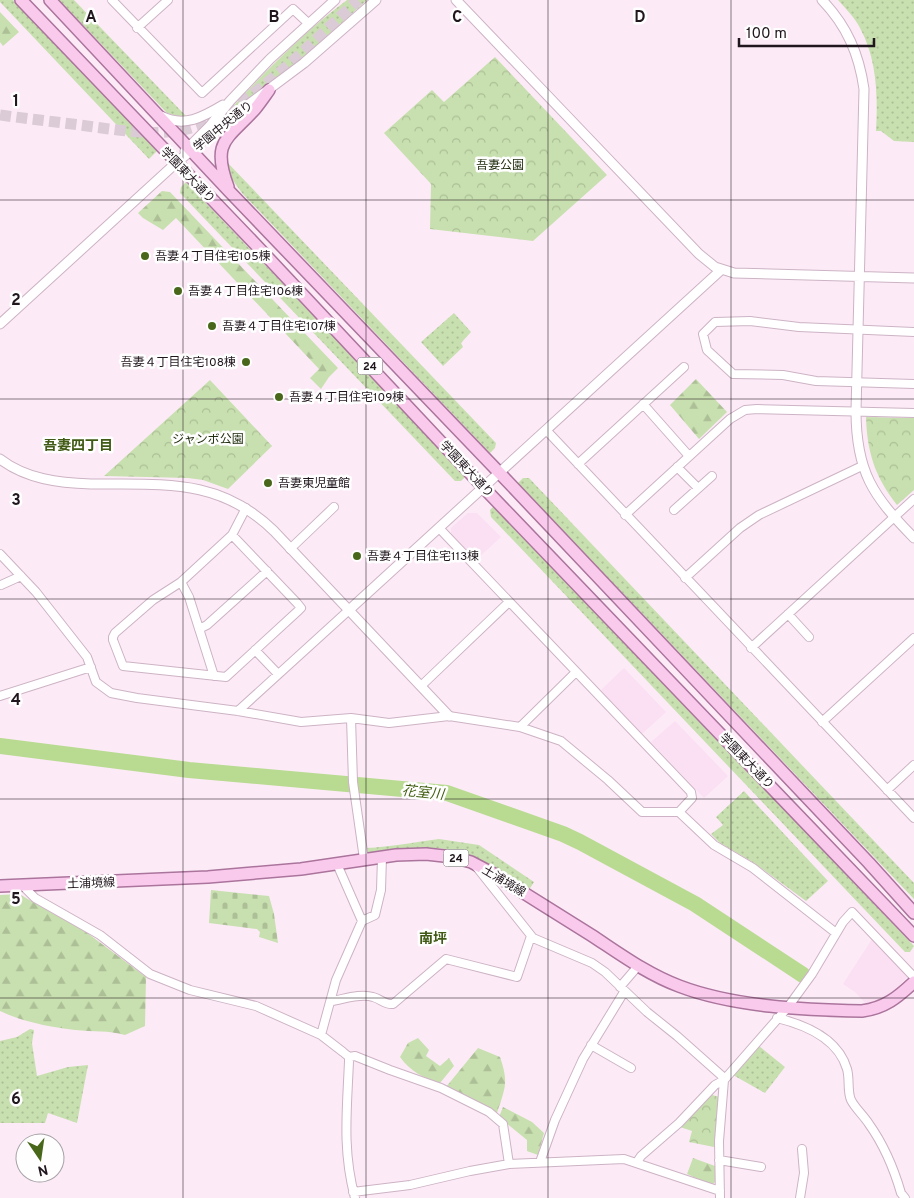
<svg xmlns="http://www.w3.org/2000/svg" width="914" height="1198" viewBox="0 0 914 1198" font-family="Overpass,'Noto Sans JP',sans-serif">
	<style>
		.built { fill: #fbdff3 }
		.grass { fill: url(#grass-dots) }
		.forest { fill: url(#forest-firs) }
		.cemetery { fill: url(#cemetery-stones) }
		.park { fill: url(#park-crowns) }
		.lines { fill: none; stroke-linecap: round; stroke-linejoin: round }
		.river { stroke: #b9db91; stroke-width: 16 }
		.primary-tunnel { stroke: #dbcbd6; stroke-width: 11; stroke-dasharray: 11 5.5; stroke-linecap: butt }
		.minor-casing { stroke: #cdb3c5; stroke-width: 10 }
		.tertiary-casing { stroke: #cdb3c5; stroke-width: 11 }
		.primary-casing { stroke: #ab749c; stroke-width: 14 }
		.minor { stroke: #fff; stroke-width: 8 }
		.tertiary { stroke: #fff; stroke-width: 9 }
		.primary { stroke: #facaed; stroke-width: 11 }
		.grid { fill: none; stroke: #20161d; stroke-width: 1; stroke-opacity: 0.55 }
		.poi-dot { fill: #49671b; stroke: #fefefe; stroke-width: 2 }
		.labels { text-anchor: middle; stroke-width: 5; stroke-linejoin: round; paint-order: stroke }
		.shield { fill: #fefefe; stroke: #635c60; stroke-width: 1 }
		.shield-label { font-size: 11px; font-weight: bold; fill: #20161d }
		.street-label { font-size: 12px; fill: #20161d; stroke: #fefefe }
		.park-label { font-size: 12px; fill: #212e0f; stroke: #fefefe }
		.poi-label { font-size: 12px; fill: #20161d; stroke: #fefefe; text-anchor: start }
		.neighbourhood-label { font-size: 14px; font-weight: bold; fill: #415b16; stroke: #fefefe }
		.water-label { font-size: 14px; font-style: italic; fill: #3e5b0c; stroke: #fefefe }
		.grid-label { font-size: 16px; text-anchor: middle; font-weight: bold; fill: #20161d; stroke: #fefefe; stroke-width: 5; stroke-linejoin: round; paint-order: stroke }
	</style>
	<defs>
		<pattern id="grass-dots" width="8" height="8" patternUnits="userSpaceOnUse" patternTransform="scale(1.25)"><rect width="8" height="8" fill="#c8e0af"/><path d="M2 2h.1M6 6h.1" fill="none" stroke="#acbf96" stroke-width="1.8" stroke-linecap="round"/></pattern>
		<pattern id="forest-firs" width="22" height="20" patternUnits="userSpaceOnUse" patternTransform="scale(1.25)"><rect width="22" height="20" fill="#c8e0af"/><path d="M5 1l3.5 6h-7zM16 11l3.5 6h-7z" fill="#acbf96"/></pattern>
		<pattern id="cemetery-stones" width="16" height="16" patternUnits="userSpaceOnUse" patternTransform="scale(1.25)"><rect width="16" height="16" fill="#c8e0af"/><path d="M2 7V4a2 2 0 0 1 4 0v3zM10 15v-3a2 2 0 0 1 4 0v3z" fill="#acbf96"/></pattern>
		<pattern id="park-crowns" width="20" height="18" patternUnits="userSpaceOnUse" patternTransform="scale(1.25)"><rect width="20" height="18" fill="#c8e0af"/><path d="M2 6a3 3 0 1 1 6 0M12 15a3 3 0 1 1 6 0" fill="none" stroke="#acbf96"/></pattern>
	</defs>
	<rect width="100%" height="100%" fill="#fcebf7"/>
	<!-- built -->
	<path class="built" d="M468,513H477L501,537L476,560L451,533V528Z
		M624,668L666,712L642,734L601,690Z
		M675,721L728,776L704,798L651,742Z
		M872,939L909,976L889,995L868,1006L855,992L843,984Z"/>
	<!-- grass -->
	<path class="grass" d="M0,0H13L157,151L149,159L0,2Z
		M59,0H74L186,116H177L167,113Z
		M347,0H367L297,63L225,118L224,116C262,75 302,33 347,0Z
		M838,0H914V142L894,141L881,131H876C878,97 877,59 860,28C855,18 845,8 838,0Z
		M225,160L496,443L495,448L490,453L242,193L229,175Z
		M186,182L466,476L461,481H455L180,193L181,187Z
		M454,313L471,332L461,343L463,347L443,366L421,342Z
		M523,478H529L914,883V899L518,483Z
		M494,506L914,946L910,952H905L491,517L490,510Z
		M744,791L828,881L806,901L754,863L720,843L711,834L723,825L716,817Z
		M439,839L479,845L534,882L529,890C501,873 471,850 437,848C414,847 390,853 367,853L366,848C391,847 415,842 439,839Z
		M30,1029L34,1030L32,1043L37,1076L68,1067L88,1065L77,1123L48,1113L45,1123H0V1041L17,1037Z
		M759,1046L785,1067L765,1093L733,1075Z"/>
	<!-- forest -->
	<path class="forest" d="M0,12L19,32L3,46L0,42Z
		M162,191L170,192L338,368L329,377L321,389L310,378L319,369L176,218L163,230L143,218L138,213Z
		M696,379L727,412L699,439L670,405Z
		M19,894L86,932L146,977L145,1026L125,1035C108,1030 93,1032 75,1030C50,1027 23,1022 0,1011V895Z
		M418,1038L429,1050L426,1056L440,1066L449,1058L454,1066L440,1083C423,1078 410,1071 400,1057L408,1043Z
		M478,1048L500,1057C509,1083 505,1088 497,1113L446,1087Z
		M503,1107L532,1122L544,1133L538,1155L527,1151V1140L499,1117Z
		M693,1158L715,1166V1182L712,1185L687,1174Z"/>
	<!-- cemetery -->
	<path class="cemetery" d="M211,890L269,896L274,914L278,943L259,937L260,932L257,929L209,923Z"/>
	<!-- park -->
	<path class="park" d="M495,57L607,175L533,241L430,229L431,184L384,133L432,90L444,102Z
		M210,380L272,446L228,489L203,480L188,478L104,476Z
		M866,417L914,418V490L897,505C875,477 867,452 866,417Z
		M709,1094L719,1097L714,1147L689,1142L692,1131L680,1127Z"/>
	<g class="lines">
		<!-- river -->
		<path class="river" d="M0,746L189,770L447,793L563,834L580,842L695,904L803,975"/>
		<!-- primary-tunnel -->
		<path class="primary-tunnel" d="M0,115C29,119 58,122 87,126C117,130 148,135 178,131C239,121 313,41 358,0"/>
		<!-- minor casing -->
		<g class="minor-casing">
			<path id="minor" d="M112,0L202,93L293,9L309,24
				M137,28L168,0
				M914,332L799,327L750,321L715,322L703,334L707,350L733,374L783,375L816,381L914,384
				M643,404L689,456
				M547,431L914,818
				M578,464L684,367
				M677,467L698,488
				M674,510L712,476
				M625,515L730,419L745,410L757,409L914,413
				M439,528L691,792L692,798L679,812
				M232,535L297,603L301,608L299,610L226,677L123,666L113,640V637L115,633L153,600L181,582L232,535L246,508
				M290,549L334,507
				M0,554L36,592L87,657L96,682L111,693L137,698L238,711L301,722L351,718L389,723L449,716L520,727L561,741L608,780L642,812H679L714,845L753,868L836,933
				M685,578L740,528L759,515L862,466
				M181,582L189,597L214,676
				M1,585L21,576
				M788,614L809,637
				M199,629L207,625L267,571
				M751,648L914,499
				M255,650L278,674
				M421,686L509,602
				M0,696L91,667
				M238,711L349,610
				M351,718L353,782L364,859
				M822,722L914,638
				M520,727L576,672
				M887,790L914,765
				M475,865L533,938L592,963L605,972L647,1012L677,1036L722,1076L724,1080L719,1141L720,1198
				M23,886L35,898L100,935L150,974L190,990L256,1006L321,1035L343,1052L349,1057V1061C347,1110 342,1150 355,1198
				M362,921L375,915L381,890L382,857
				M620,987L638,966
				M332,1001C344,999 361,993 373,997C381,999 385,1005 393,1004L446,959L517,977L531,936
				M777,1018C806,1025 838,1038 847,1069C850,1079 847,1091 851,1100C855,1108 864,1116 869,1124C884,1145 894,1169 901,1193L905,1198
				M321,1035L336,980L362,921L337,864
				M591,1045L631,1068
				M349,1057L355,1056L390,1070L441,1088L489,1112L503,1124L509,1164
				M719,1160L761,1167
				M540,1162L555,1120L583,1059L624,992
				M637,1162L641,1156L679,1123L715,1085L724,1080L788,1007L812,974L843,922L852,912L914,977
				M353,1192L410,1185L470,1171L509,1164L624,1159L720,1191
				M800,1198L804,1173L802,1149"/>
		</g>
		<!-- tertiary casing -->
		<g class="tertiary-casing">
			<path id="tertiary" d="M456,0L699,254L715,267L734,273L914,278
				M822,0C847,26 859,54 864,89L856,411C856,472 873,496 914,538
				M161,116C184,128 203,117 223,105
				M185,151L209,127L230,101L270,59L335,0
				M0,324L176,163L237,113L304,63L376,0
				M0,459C26,479 59,483 91,484C162,485 219,477 274,531L449,716
				M349,610L721,270"/>
		</g>
		<!-- primary casing -->
		<g class="primary-casing">
			<path id="primary" d="M21,0L256,245L484,488L914,936
				M50,0L229,191L511,485L869,863L914,913
				M228,187C211,141 227,140 255,109C260,103 264,97 269,90
				M0,886L208,877L301,869L396,855L426,854L453,857L471,862L492,873C525,894 558,914 591,935C620,954 647,974 679,986C734,1007 805,1010 862,1011C885,1008 898,997 914,982"/>
		</g>
		<!-- minor -->
		<use href="#minor" class="minor"/>
		<!-- tertiary -->
		<use href="#tertiary" class="tertiary"/>
		<!-- primary -->
		<use href="#primary" class="primary"/>
	</g>
	<!-- grid -->
	<path class="grid" d="M183,0V1198M366,0V1198M548,0V1198M731,0V1198M0,200H914M0,399H914M0,599H914M0,799H914M0,998H914"/>
	<!-- markers -->
	<g class="poi-dot">
		<circle cx="145" cy="256" r="5"/>
		<circle cx="178" cy="291" r="5"/>
		<circle cx="212" cy="326" r="5"/>
		<circle cx="246" cy="362" r="5"/>
		<circle cx="279" cy="397" r="5"/>
		<circle cx="268" cy="483" r="5"/>
		<circle cx="357" cy="556" r="5"/>
	</g>
	<g class="labels">
		<!-- shield labels -->
		<g class="shield">
			<rect x="357.5" y="357.5" width="25" height="17" rx="4"/>
			<rect x="443.5" y="849.5" width="25" height="17" rx="4"/>
		</g>
		<g class="shield-label">
			<text x="370" y="370">24</text>
			<text x="456" y="862">24</text>
		</g>
		<!-- street labels -->
		<g class="street-label">
			<text transform="translate(223 126) rotate(-39)" y="4">学園中央通り</text>
			<text transform="translate(188 175) rotate(46)" y="4">学園東大通り</text>
			<text transform="translate(467 469) rotate(47)" y="4">学園東大通り</text>
			<text transform="translate(747 761) rotate(46)" y="4">学園東大通り</text>
			<text transform="translate(504 881) rotate(31)" y="4">土浦境線</text>
			<text transform="translate(91 883) rotate(-2)" y="4">土浦境線</text>
		</g>
		<!-- park labels -->
		<g class="park-label">
			<text x="500" y="169">吾妻公園</text>
			<text x="208" y="443">ジャンボ公園</text>
		</g>
		<!-- poi labels -->
		<g class="poi-label">
			<text x="155" y="260">吾妻４丁目住宅105棟</text>
			<text x="188" y="295">吾妻４丁目住宅106棟</text>
			<text x="222" y="330">吾妻４丁目住宅107棟</text>
			<text x="236" y="366" text-anchor="end">吾妻４丁目住宅108棟</text>
			<text x="289" y="401">吾妻４丁目住宅109棟</text>
			<text x="278" y="487">吾妻東児童館</text>
			<text x="367" y="560">吾妻４丁目住宅113棟</text>
		</g>
		<!-- neighbourhood labels -->
		<g class="neighbourhood-label">
			<text x="78" y="450">吾妻四丁目</text>
			<text x="433" y="943">南坪</text>
		</g>
		<!-- water labels -->
		<g class="water-label">
			<text transform="translate(423 792) rotate(6)" y="5">花室川</text>
		</g>
	</g>
	<g class="grid-label">
		<text x="91" y="22">A</text>
		<text x="274" y="22">B</text>
		<text x="457" y="22">C</text>
		<text x="640" y="22">D</text>
		<text x="16" y="106">1</text>
		<text x="16" y="305">2</text>
		<text x="16" y="505">3</text>
		<text x="16" y="705">4</text>
		<text x="16" y="904">5</text>
		<text x="16" y="1104">6</text>
	</g>
	<!-- north arrow -->
	<g transform="translate(40 1158) rotate(167)"><circle r="24" fill="#fefefe" stroke="#a5a1a4"/>
	<path d="M0-4L9 19L0 12L-9 19Z" fill="#49671b"/>
	<text y="-8" font-size="14" font-weight="bold" text-anchor="middle" fill="#20161d">N</text>
	</g>
	<!-- scale -->
	<path d="M739 38v8h135v-8" fill="none" stroke="#20161d" stroke-width="2.5"/>
	<text x="746" y="38" font-size="15" fill="#20161d" stroke="#fefefe" stroke-width="4" paint-order="stroke">100 m</text>
</svg>
